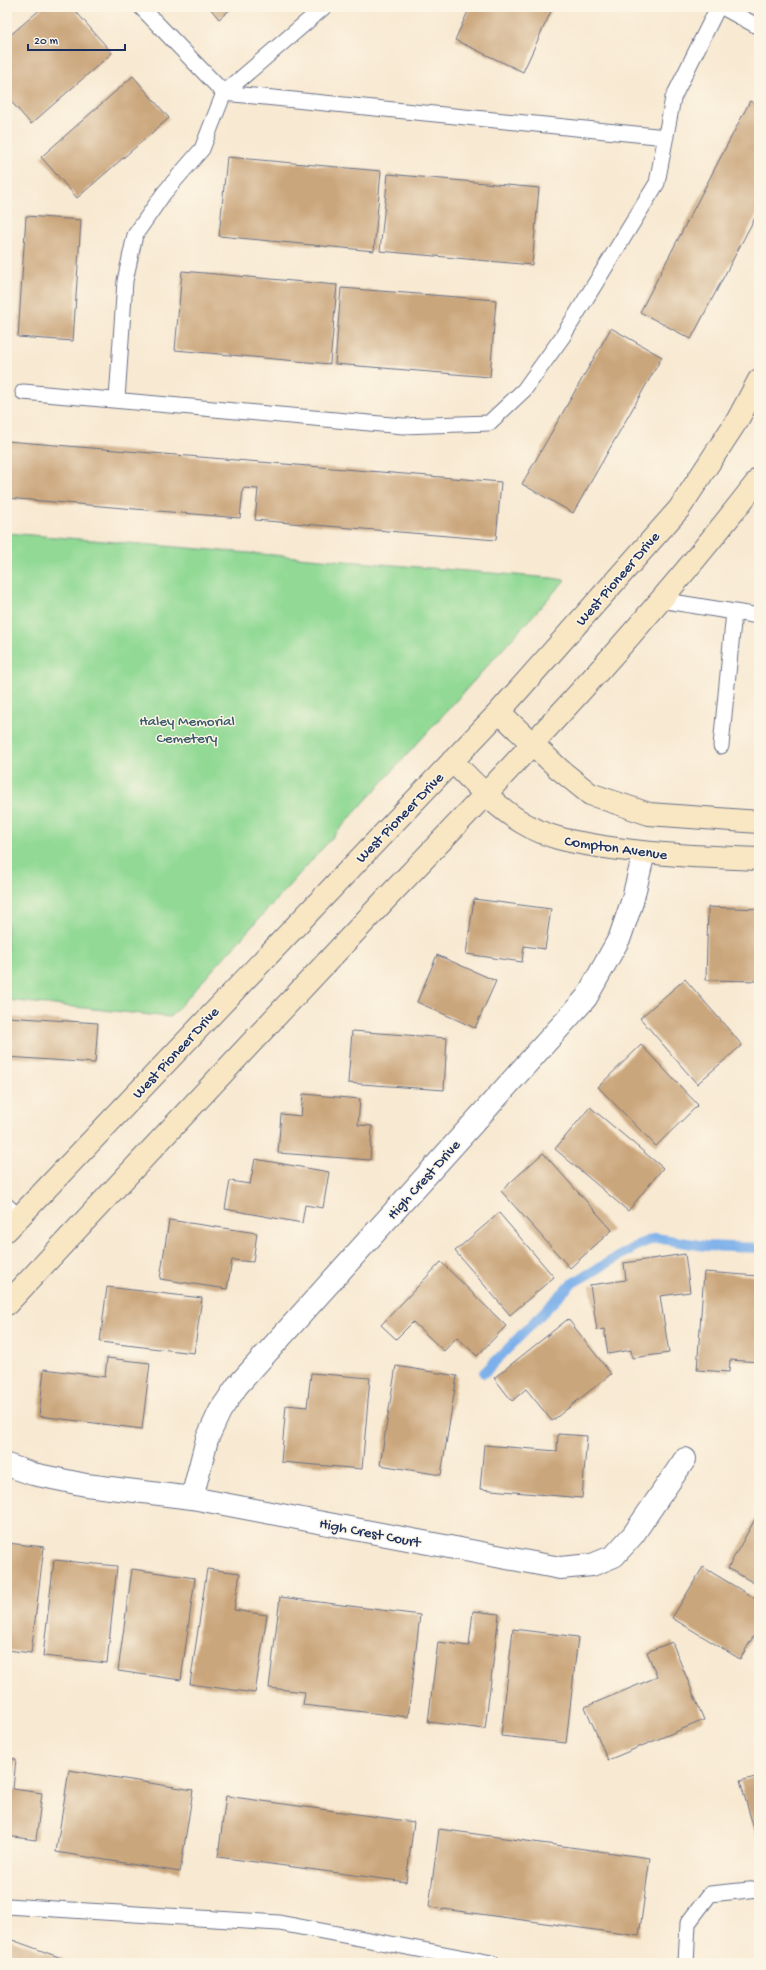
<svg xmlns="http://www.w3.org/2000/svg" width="766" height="1970" viewBox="0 0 766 1970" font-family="'Gochi Hand',sans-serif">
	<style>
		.green { fill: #91d994; stroke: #568479 }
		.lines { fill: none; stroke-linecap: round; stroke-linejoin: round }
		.stream { stroke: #7db0ea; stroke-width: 10 }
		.building { fill: #caa67c }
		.lane-casing { stroke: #687087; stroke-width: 17 }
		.street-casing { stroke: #687087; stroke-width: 24 }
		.secondary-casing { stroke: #687087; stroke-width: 24 }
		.lane { stroke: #fff; stroke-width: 15 }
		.street { stroke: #fff; stroke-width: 22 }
		.secondary { stroke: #f9e7c3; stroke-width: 22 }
		.labels { text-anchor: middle; stroke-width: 3; stroke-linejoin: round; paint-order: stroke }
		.street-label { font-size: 15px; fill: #1b2f5e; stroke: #fcf5e5 }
		.park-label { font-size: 15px; fill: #385a6c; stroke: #fcf5e5 }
	</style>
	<rect width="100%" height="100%" fill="#fcf5e5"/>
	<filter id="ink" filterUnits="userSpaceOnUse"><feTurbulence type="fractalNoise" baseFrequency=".025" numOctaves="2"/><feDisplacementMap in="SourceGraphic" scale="8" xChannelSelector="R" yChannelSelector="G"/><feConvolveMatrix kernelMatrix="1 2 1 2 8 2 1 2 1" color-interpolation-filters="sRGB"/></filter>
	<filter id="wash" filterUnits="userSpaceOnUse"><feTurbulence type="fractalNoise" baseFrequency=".012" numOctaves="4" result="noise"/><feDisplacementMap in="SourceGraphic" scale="16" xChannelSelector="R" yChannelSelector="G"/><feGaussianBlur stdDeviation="0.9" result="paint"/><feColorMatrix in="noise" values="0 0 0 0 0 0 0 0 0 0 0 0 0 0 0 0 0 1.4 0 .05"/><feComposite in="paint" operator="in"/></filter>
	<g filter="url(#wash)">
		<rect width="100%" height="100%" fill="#f8e9d2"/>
		<!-- green -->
		<path class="green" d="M7,533L551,578L565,580L170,1017L7,1000Z"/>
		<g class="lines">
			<!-- stream -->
			<path class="stream" d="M484,1373L571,1284L640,1244L656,1238L705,1246L759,1248"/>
		</g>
		<g id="blocks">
			<!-- building -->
			<path class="building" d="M43,7H72L112,53L31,124L7,97V38Z
				M209,7H233L219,19Z
				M470,7H553L523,72L455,40Z
				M133,76L169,118L77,198L41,157Z
				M750,101L759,106V210L691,339L640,312Z
				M227,157L381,171L374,251L219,236Z
				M388,174L539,188L532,265L380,251Z
				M26,216L81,220L73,341L18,337Z
				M182,271L337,285L330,364L175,350Z
				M341,288L496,300L490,377L335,364Z
				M611,328L662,357L573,513L522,484Z
				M7,441L501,482L496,540L255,520L258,489L243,488L240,518L7,498Z
				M474,899L551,909L545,949L524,946L522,962L466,954Z
				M708,907L759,909V981L706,980Z
				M437,955L496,981L475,1028L417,1002Z
				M685,979L742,1045L697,1084L640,1018Z
				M7,1017L98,1023L95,1063L7,1057Z
				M352,1031L447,1038L444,1090L348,1083Z
				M641,1045L698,1105L656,1146L598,1087Z
				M303,1094L360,1099L358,1125L372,1126L370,1160L278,1153L281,1114L301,1116Z
				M590,1107L663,1168L628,1211L555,1149Z
				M543,1153L612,1230L570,1268L501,1191Z
				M255,1159L329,1172L323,1208L305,1205L302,1223L225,1209L230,1181L250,1184Z
				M499,1213L554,1277L510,1315L455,1251Z
				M169,1220L257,1233L253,1262L232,1260L227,1289L160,1279Z
				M685,1254L690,1292L660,1296L669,1353L632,1358L631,1350L608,1354L604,1329L597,1330L590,1285L626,1280L624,1263Z
				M441,1262L506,1326L477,1356L457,1337L444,1351L413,1322L396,1339L381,1325Z
				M704,1272L759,1276V1362L730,1360L729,1372L697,1370Z
				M107,1287L202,1298L194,1353L100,1342Z
				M568,1319L611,1374L552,1421L526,1389L512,1401L494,1378Z
				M107,1358L150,1363L142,1429L39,1416L44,1369L105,1377Z
				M396,1366L457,1376L441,1475L380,1465Z
				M311,1373L370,1378L362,1469L281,1462L286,1405L307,1407Z
				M558,1434L587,1436L582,1498L480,1489L484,1445L557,1451Z
				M759,1512V1586L728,1568Z
				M7,1543L44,1547L31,1653L7,1650Z
				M54,1560L117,1566L107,1663L43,1656Z
				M703,1567L759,1601V1627L740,1659L672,1618Z
				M132,1569L195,1578L181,1680L118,1671Z
				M207,1569L240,1573L234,1610L267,1615L255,1693L190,1684Z
				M280,1597L420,1615L408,1717L303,1705L305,1692L269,1688Z
				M473,1611L499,1614L485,1729L428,1722L438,1642L469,1646Z
				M513,1629L578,1637L566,1743L501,1736Z
				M672,1642L704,1720L608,1760L585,1707L657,1677L647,1652Z
				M7,1758L16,1759L13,1789L42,1793L36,1840L7,1836Z
				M69,1770L193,1790L180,1872L56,1852Z
				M759,1776V1838L757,1839L740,1781Z
				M226,1796L414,1822L406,1882L218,1857Z
				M439,1829L650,1858L639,1936L429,1907Z
				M7,1938L64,1959L63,1963H7Z"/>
		</g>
	</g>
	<g filter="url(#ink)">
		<use href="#blocks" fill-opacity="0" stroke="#687087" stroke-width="1"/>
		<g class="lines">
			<!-- lane casing -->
			<g class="lane-casing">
				<path id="lane" d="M141,7L224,93L666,137
					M722,7L759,27
					M23,392L403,426L489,423L524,390L563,336L657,183L673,98L718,7
					M117,399L125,281L135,235L164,193L202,149L224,93L324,7
					M660,600L759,616
					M721,746L734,612
					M7,1206L19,1217
					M7,1906L279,1923L492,1963
					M686,1963L688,1923L710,1894L759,1889"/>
			</g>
			<!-- street casing -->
			<g class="street-casing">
				<path id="street" d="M7,1465L33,1474L86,1485L192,1498L560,1568L592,1565L614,1556L633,1535L685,1459
					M192,1498L207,1439L220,1411L237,1386L586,998L620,937L632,902L644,853"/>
			</g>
			<!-- secondary casing -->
			<g class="secondary-casing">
				<path id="secondary" d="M499,712L559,769L590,794L649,814L759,822
					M452,761C474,783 496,807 523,823C550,839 574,842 604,847C656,855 707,857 759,859
					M7,1230L499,712L679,509L738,419L759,380
					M7,1304C132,1169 257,1035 383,902C513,766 644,629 759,479"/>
			</g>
			<!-- lane -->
			<use href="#lane" class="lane"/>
			<!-- street -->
			<use href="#street" class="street"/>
			<!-- secondary -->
			<use href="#secondary" class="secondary"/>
		</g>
	</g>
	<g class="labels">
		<!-- street labels -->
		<g class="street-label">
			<text transform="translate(617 578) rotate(-49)" y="5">West Pioneer Drive</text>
			<text transform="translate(399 817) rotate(-46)" y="5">West Pioneer Drive</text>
			<text transform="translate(616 847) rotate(8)" y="5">Compton Avenue</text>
			<text transform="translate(175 1052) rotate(-47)" y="5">West Pioneer Drive</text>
			<text transform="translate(423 1179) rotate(-48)" y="5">High Crest Drive</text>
			<text transform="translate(370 1532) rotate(11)" y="5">High Crest Court</text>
		</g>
		<!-- park labels -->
		<g class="park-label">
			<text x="187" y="725">Haley Memorial<tspan x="187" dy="17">Cemetery</tspan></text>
		</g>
	</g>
	<!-- margin -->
	<rect width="766" height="1970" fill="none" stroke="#fcf5e5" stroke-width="24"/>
	<!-- scale -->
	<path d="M28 44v6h97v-6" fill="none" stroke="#1b2f5e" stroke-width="2"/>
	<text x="34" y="44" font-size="12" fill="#1b2f5e" stroke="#fcf5e5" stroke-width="3" paint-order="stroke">20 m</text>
</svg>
